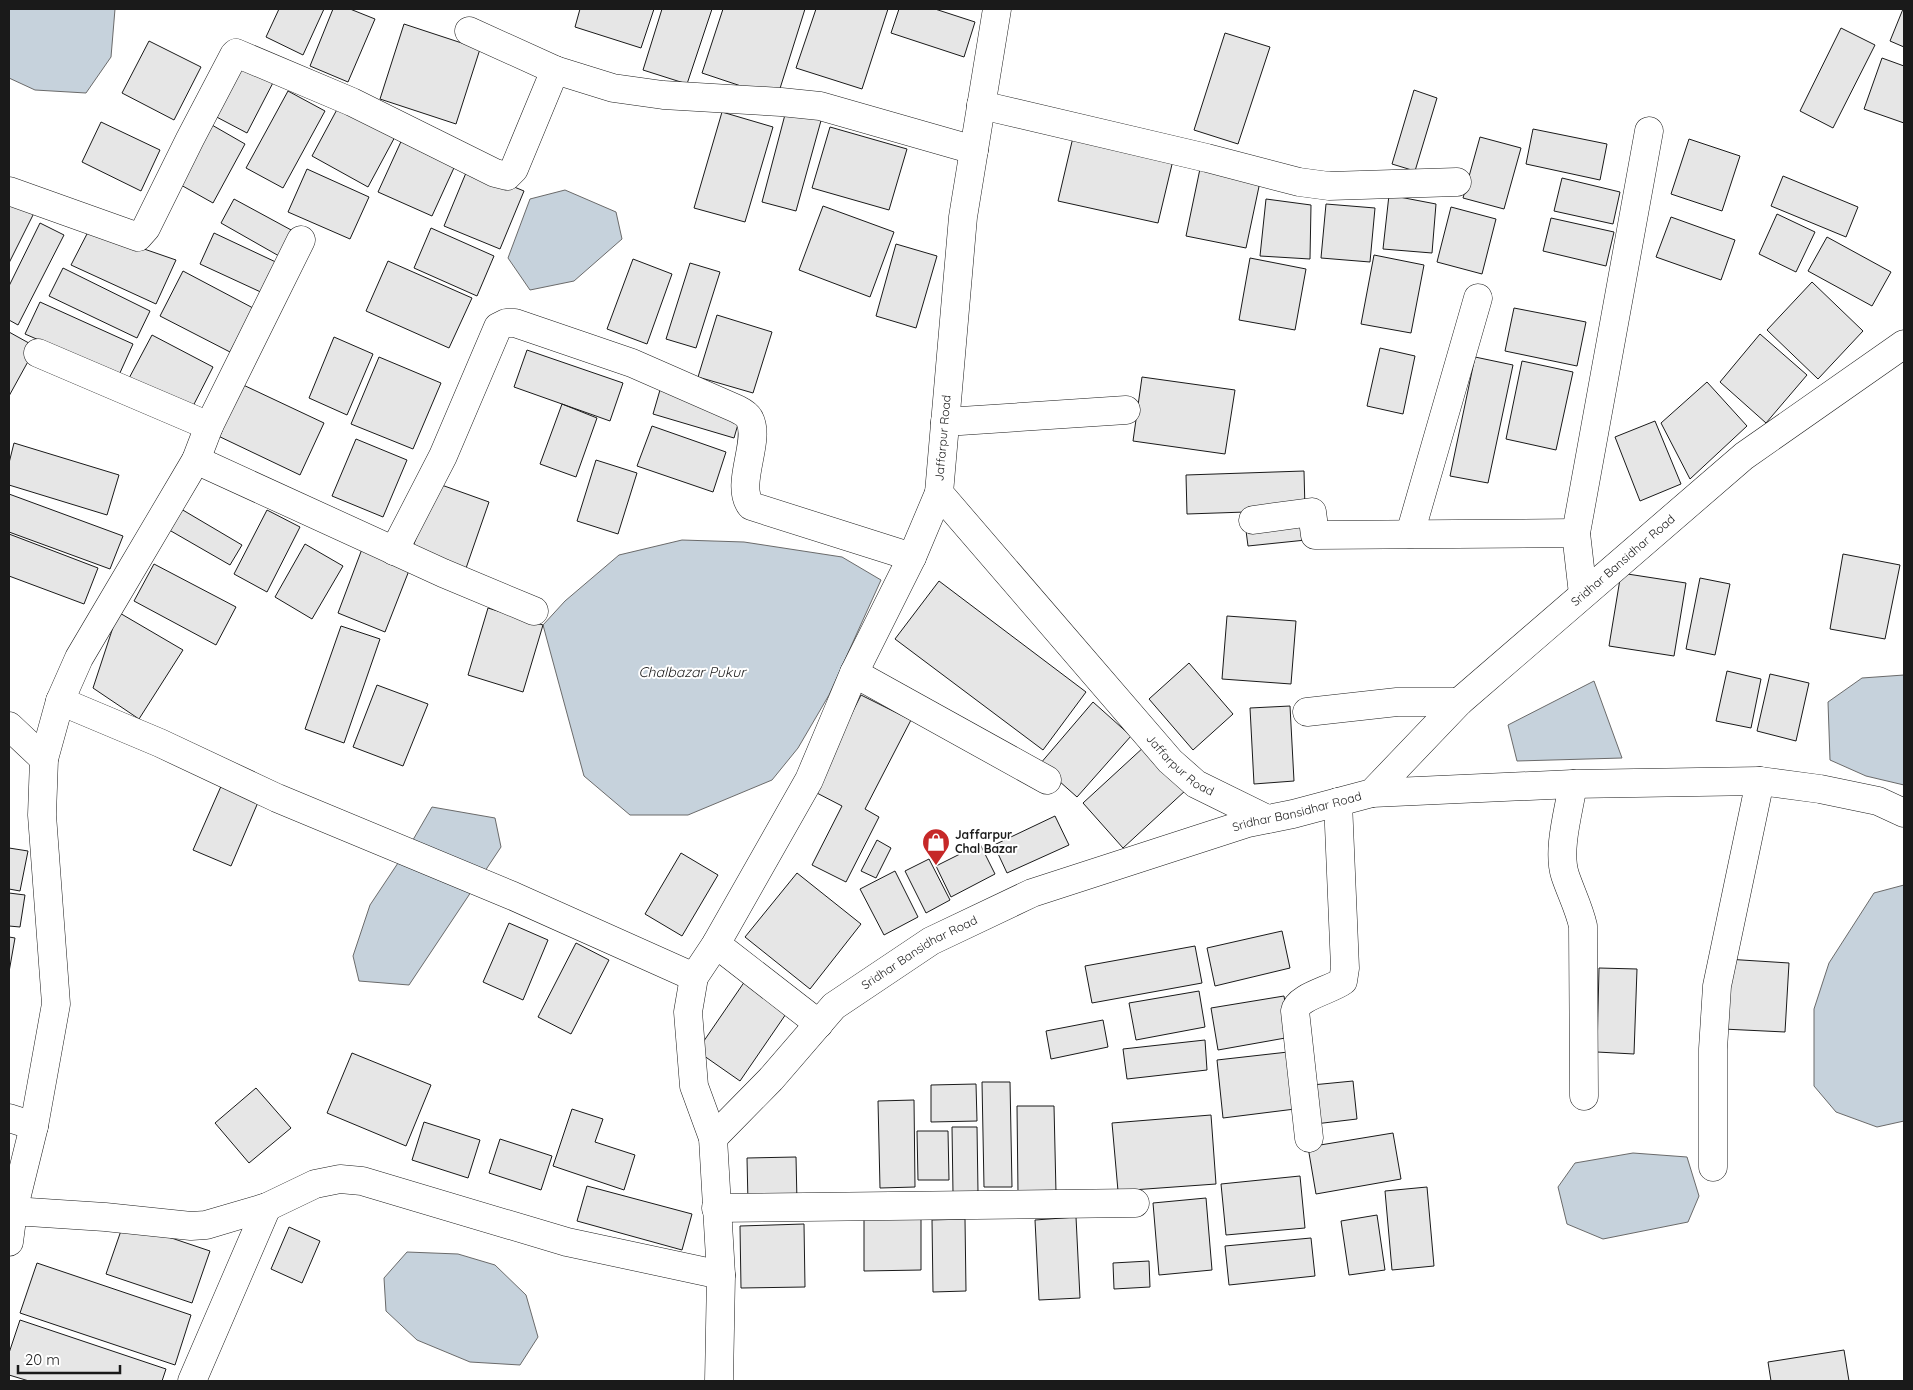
<svg xmlns="http://www.w3.org/2000/svg" width="1913" height="1390" viewBox="0 0 1913 1390" font-family="Quicksand,sans-serif">
	<style>
		.water { fill: #c6d2dc; stroke: #6a6a6a }
		.building { fill: #e6e6e6; stroke: #1a1a1a }
		.lines { fill: none; stroke-linecap: round; stroke-linejoin: round }
		.minor-casing { stroke: #1a1a1a; stroke-width: 29 }
		.minor { stroke: #fff; stroke-width: 28 }
		.labels { text-anchor: middle; stroke-width: 4; stroke-linejoin: round; paint-order: stroke }
		.street-label { font-size: 12px; fill: #1a1a1a; stroke: #fff }
		.poi-label { font-size: 12px; font-weight: bold; fill: #1a1a1a; stroke: #fff; text-anchor: start }
		.water-label { font-size: 14px; font-style: italic; fill: #1a1a1a; stroke: #fff }
	</style>
	<rect width="100%" height="100%" fill="#fff"/>
	<!-- water -->
	<path class="water" d="M9,9H115L111,57L86,93L35,90L9,78Z
		M565,190L616,212L622,239L574,281L530,290L508,258L530,199Z
		M682,540L744,542L842,557L881,580L829,695L798,748L772,780L688,815H630L584,776L543,625L565,601L619,555Z
		M1904,675V785L1866,776L1830,760L1828,702L1862,678Z
		M1594,681L1622,758L1517,761L1508,725Z
		M432,807L495,818L501,847L409,985L359,981L353,956L370,905L410,845Z
		M1904,885V1121L1877,1127L1836,1112L1814,1086V1009L1829,963L1874,893Z
		M1633,1153L1687,1157L1699,1196L1688,1222L1603,1239L1567,1224L1558,1187L1575,1163Z
		M407,1252L458,1254L495,1265L526,1295L538,1337L520,1365L470,1362L417,1340L386,1311L384,1278Z"/>
	<!-- building -->
	<path class="building" d="M279,9H324L303,55L266,37Z
		M333,9H350L375,19L348,82L310,66Z
		M580,9H654L641,48L575,27Z
		M662,9H712L687,84L643,70Z
		M723,9H805L777,98L702,73Z
		M816,9H888L862,89L796,68Z
		M899,9H935L975,22L964,57L891,33Z
		M1903,9H1904V47L1890,41Z
		M404,24L480,49L456,124L380,99Z
		M1841,28L1875,45L1833,128L1800,111Z
		M1225,33L1270,47L1238,144L1194,130Z
		M149,41L201,67L174,120L122,93Z
		M238,57L277,75L247,133L209,113Z
		M1882,58L1904,66V123L1864,109Z
		M1414,90L1437,98L1415,171L1392,164Z
		M288,91L325,111L283,188L246,168Z
		M341,102L397,133L368,187L312,156Z
		M787,107L822,117L796,211L762,202Z
		M722,112L773,127L745,222L694,208Z
		M205,121L245,144L213,203L172,180Z
		M101,122L160,150L141,191L82,162Z
		M830,127L907,149L889,210L812,188Z
		M1533,129L1607,144L1600,180L1526,164Z
		M1074,133L1174,156L1158,223L1058,201Z
		M404,135L458,159L432,216L378,192Z
		M1480,137L1521,148L1504,209L1463,198Z
		M1689,139L1740,156L1722,211L1671,194Z
		M1201,164L1261,177L1246,248L1186,236Z
		M468,168L524,191L500,249L444,226Z
		M307,169L369,197L350,239L288,212Z
		M1783,176L1858,207L1846,237L1771,206Z
		M1562,178L1620,192L1613,224L1554,211Z
		M1389,195L1436,204L1432,253L1383,249Z
		M9,198L34,213L9,263Z
		M234,199L293,231L279,256L221,223Z
		M1266,199L1311,205L1310,259L1260,256Z
		M1326,204L1375,208L1370,262L1321,258Z
		M823,206L894,232L870,297L799,270Z
		M1451,207L1496,219L1482,274L1437,262Z
		M1777,214L1815,232L1796,272L1759,254Z
		M1671,217L1735,240L1721,280L1656,257Z
		M1551,218L1614,232L1606,266L1543,251Z
		M40,223L64,235L18,325L9,320V286Z
		M431,228L494,256L477,296L414,268Z
		M89,230L176,260L156,304L71,265Z
		M214,233L280,264L265,294L200,264Z
		M1827,237L1891,272L1872,306L1808,271Z
		M896,244L937,256L916,328L876,316Z
		M1374,255L1424,265L1411,333L1361,324Z
		M1250,258L1306,269L1295,330L1239,320Z
		M633,259L672,274L647,344L607,329Z
		M388,261L472,298L449,348L366,311Z
		M690,263L720,272L696,348L666,339Z
		M63,268L150,311L137,338L49,296Z
		M183,271L253,308L230,352L160,316Z
		M1812,282L1863,331L1818,379L1767,330Z
		M40,302L133,344L119,375L25,334Z
		M1514,308L1586,322L1577,366L1505,351Z
		M717,315L772,332L753,393L698,377Z
		M9,332L36,347L9,396Z
		M1760,334L1807,375L1766,423L1720,382Z
		M152,335L213,367L189,414L127,382Z
		M334,337L373,354L347,415L309,398Z
		M1380,348L1415,356L1403,414L1367,406Z
		M527,350L623,383L610,421L514,387Z
		M379,357L441,383L413,449L351,424Z
		M1475,357L1513,365L1488,483L1450,476Z
		M1522,361L1573,372L1556,450L1506,439Z
		M1142,377L1235,390L1225,454L1133,441Z
		M1707,382L1747,426L1690,479L1661,423Z
		M239,383L324,423L300,475L214,434Z
		M660,390L741,414L734,438L653,414Z
		M562,404L597,418L576,477L540,464Z
		M1655,421L1681,484L1640,501L1615,437Z
		M652,426L726,452L713,492L637,466Z
		M356,439L407,460L383,517L332,496Z
		M14,443L119,475L107,515L9,485V463Z
		M596,460L637,473L618,534L577,521Z
		M1304,471L1305,510L1187,514L1186,475Z
		M436,483L489,502L464,574L410,555Z
		M9,494L123,536L110,569L9,532Z
		M176,506L242,545L230,565L164,527Z
		M267,510L300,527L267,592L234,574Z
		M1303,516L1306,540L1248,546L1245,523Z
		M9,534L98,568L84,604L9,576Z
		M305,544L343,566L312,619L275,597Z
		M362,549L410,568L385,632L338,613Z
		M1843,554L1900,565L1885,639L1830,629Z
		M154,564L236,607L216,645L134,601Z
		M1621,573L1686,583L1674,656L1609,646Z
		M1700,578L1730,584L1715,655L1686,649Z
		M939,581L1086,692L1043,750L895,639Z
		M488,608L543,625L523,692L468,675Z
		M118,612L183,650L139,719L93,688Z
		M1227,616L1296,621L1291,684L1222,679Z
		M341,626L380,639L344,743L305,729Z
		M1189,663L1233,714L1193,750L1149,699Z
		M1727,671L1761,679L1751,728L1716,721Z
		M1770,674L1809,683L1796,741L1757,731Z
		M377,685L428,704L403,766L353,747Z
		M861,695L911,720L865,809L879,817L846,882L812,865L842,806L813,791Z
		M1093,702L1131,736L1077,797L1040,764Z
		M1290,706L1294,781L1254,784L1250,708Z
		M1145,746L1186,790L1123,848L1083,803Z
		M222,784L259,800L231,866L193,850Z
		M1055,816L1069,845L1007,873L994,845Z
		M877,840L891,848L876,878L861,871Z
		M980,844L995,874L951,897L936,866Z
		M9,848L28,851L20,891L9,889Z
		M681,853L718,875L682,936L645,914Z
		M929,859L950,900L926,913L905,871Z
		M895,871L918,917L884,935L860,889Z
		M797,873L861,924L810,989L745,937Z
		M9,893L25,895L20,927L9,926Z
		M509,923L548,940L523,1000L483,982Z
		M1282,931L1290,968L1215,986L1207,948Z
		M9,937L15,938L9,972Z
		M576,943L609,960L571,1034L538,1017Z
		M1195,946L1202,983L1092,1003L1085,966Z
		M1726,959L1789,963L1785,1032L1723,1029Z
		M1599,968L1637,969L1634,1054L1597,1052Z
		M745,981L788,1011L740,1081L697,1051Z
		M1199,991L1205,1027L1136,1040L1129,1003Z
		M1284,996L1291,1037L1218,1050L1211,1008Z
		M1103,1020L1108,1047L1051,1059L1046,1031Z
		M1205,1040L1207,1070L1127,1079L1123,1049Z
		M1288,1052L1295,1109L1223,1118L1217,1060Z
		M352,1053L431,1085L406,1146L327,1113Z
		M1353,1081L1357,1119L1315,1124L1312,1085Z
		M982,1082H1010L1012,1187H984Z
		M976,1084L977,1121L931,1122V1085Z
		M256,1088L291,1128L249,1163L215,1123Z
		M914,1100L915,1187L880,1188L878,1101Z
		M1017,1106H1054L1056,1193H1018Z
		M572,1109L603,1119L595,1142L635,1155L624,1190L553,1166Z
		M1211,1115L1216,1184L1118,1191L1112,1123Z
		M424,1122L480,1140L468,1178L412,1160Z
		M952,1127H977L978,1192L953,1193Z
		M917,1131H948L949,1180H918Z
		M1393,1133L1401,1179L1316,1194L1308,1147Z
		M500,1139L552,1156L541,1190L489,1173Z
		M796,1157L797,1202L748,1203L747,1158Z
		M1300,1176L1305,1228L1226,1235L1221,1184Z
		M587,1186L692,1214L682,1250L577,1221Z
		M1427,1187L1434,1266L1392,1270L1385,1191Z
		M1206,1198L1212,1270L1159,1275L1153,1203Z
		M921,1214V1270L864,1271V1215Z
		M1377,1215L1385,1270L1349,1275L1341,1221Z
		M1076,1217L1080,1298L1039,1300L1035,1220Z
		M965,1219L966,1291L933,1292L932,1220Z
		M124,1222L210,1251L192,1303L106,1274Z
		M804,1224L805,1287L741,1288L740,1226Z
		M289,1227L320,1241L302,1283L271,1269Z
		M1311,1238L1315,1276L1229,1285L1225,1246Z
		M1149,1261L1150,1287L1114,1289L1113,1263Z
		M37,1263L191,1315L175,1365L20,1313Z
		M20,1320L166,1369L162,1381H29L9,1375V1353Z
		M1844,1350L1849,1381H1771L1768,1362Z"/>
	<g class="lines">
		<!-- minor casing -->
		<g class="minor-casing">
			<g id="minor">
				<path id="s1" d="M997,9L963,217L939,493L1170,761L1196,784L1267,819"/>
				<path d="M469,31L555,70"/>
				<path d="M981,105L1207,158L1299,182L1329,186L1457,182"/>
				<path d="M9,191L138,237L146,228L190,139L234,55L236,53L352,102L495,173L507,176L514,169L555,70L613,88L663,95L781,102L820,106L974,150"/>
				<path d="M38,353L209,426"/>
				<path d="M945,422L1126,410"/>
				<path d="M196,460L443,573L534,611"/>
				<path d="M1253,520L1312,512L1315,535L1576,533"/>
				<path d="M1410,534L1478,298"/>
				<path d="M394,551L443,456L498,327L506,323H515L632,363L737,409C741,411 747,414 749,418C762,440 734,484 751,506L912,557"/>
				<path d="M1583,594L1576,533L1649,131"/>
				<path d="M854,673L1047,780"/>
				<path d="M60,701L160,743L277,798L513,896L694,977"/>
				<path d="M1307,712L1397,702H1459"/>
				<path d="M9,726L44,759"/>
				<path d="M1573,784C1569,810 1557,850 1565,875C1571,893 1579,908 1583,926L1584,1096"/>
				<path d="M1372,793L1573,784L1760,781L1820,789L1878,801L1904,813"/>
				<path d="M716,944L819,1024"/>
				<path d="M9,1118L34,1126"/>
				<path id="s2" d="M713,1138L771,1079L834,1006L931,941L1032,893L1248,823L1293,814L1372,793L1459,702L1744,456L1904,344"/>
				<path d="M1309,1138L1295,1011C1297,997 1331,990 1343,981L1345,968L1338,802"/>
				<path d="M1713,1167V1049L1717,986L1760,781"/>
				<path d="M716,1208L1135,1203"/>
				<path d="M13,1211L34,1126L56,1004L42,815L44,759L60,701L79,658L196,460L209,426L301,240"/>
				<path d="M9,1242L13,1211L105,1217L191,1226L206,1225L267,1207L315,1184L340,1179L362,1181L567,1242L721,1275"/>
				<path d="M192,1381L267,1207"/>
				<path d="M719,1381L721,1275L713,1138L694,1086L688,1012L694,977L716,944L809,780L854,673L912,557L939,493"/>
			</g>
		</g>
		<!-- minor -->
		<use href="#minor" class="minor"/>
	</g>
	<!-- icons -->
	<defs>
		<g id="shop-pin" transform="scale(1.4375)"><path d="M0 17L-7.5 6A9.5 9.5 0 1 1 7.5 6Z" fill="#c62828" stroke="#fff"/><path d="M-5-2.5h2.3a2.7 3.5 0 0 1 5.4 0H5L5.5 6h-11ZM-1.5-2.5h3a1.5 2.3 0 0 0-3 0Z" fill="#fff"/></g>
	</defs>
	<g fill-rule="evenodd">
		<use href="#shop-pin" x="936" y="842"/>
	</g>
	<g class="labels">
		<!-- street labels -->
		<g class="street-label">
			<text transform="translate(943 438) rotate(-85)" y="4">Jaffarpur Road</text>
			<text dy="4" stroke="none"><textPath href="#s2" startOffset="1105">Sridhar Bansidhar Road</textPath></text>
			<text dy="4" stroke="none"><textPath href="#s1" startOffset="852">Jaffarpur Road</textPath></text>
			<text dy="4" stroke="none"><textPath href="#s2" startOffset="685">Sridhar Bansidhar Road</textPath></text>
			<text dy="4" stroke="none"><textPath href="#s2" startOffset="280">Sridhar Bansidhar Road</textPath></text>
		</g>
		<!-- poi labels -->
		<g class="poi-label">
			<text x="955" y="839">Jaffarpur<tspan x="955" dy="14">Chal Bazar</tspan></text>
		</g>
		<!-- water labels -->
		<g class="water-label">
			<text x="692" y="677">Chalbazar Pukur</text>
		</g>
	</g>
	<!-- border -->
	<rect width="1913" height="1390" fill="none" stroke="#1a1a1a" stroke-width="20"/>
	<!-- scale -->
	<path d="M18 1365v8h102v-8" fill="none" stroke="#1a1a1a" stroke-width="2.5"/>
	<text x="25" y="1365" font-size="15" fill="#1a1a1a" stroke="#ffffff" stroke-width="4" paint-order="stroke">20 m</text>
</svg>
